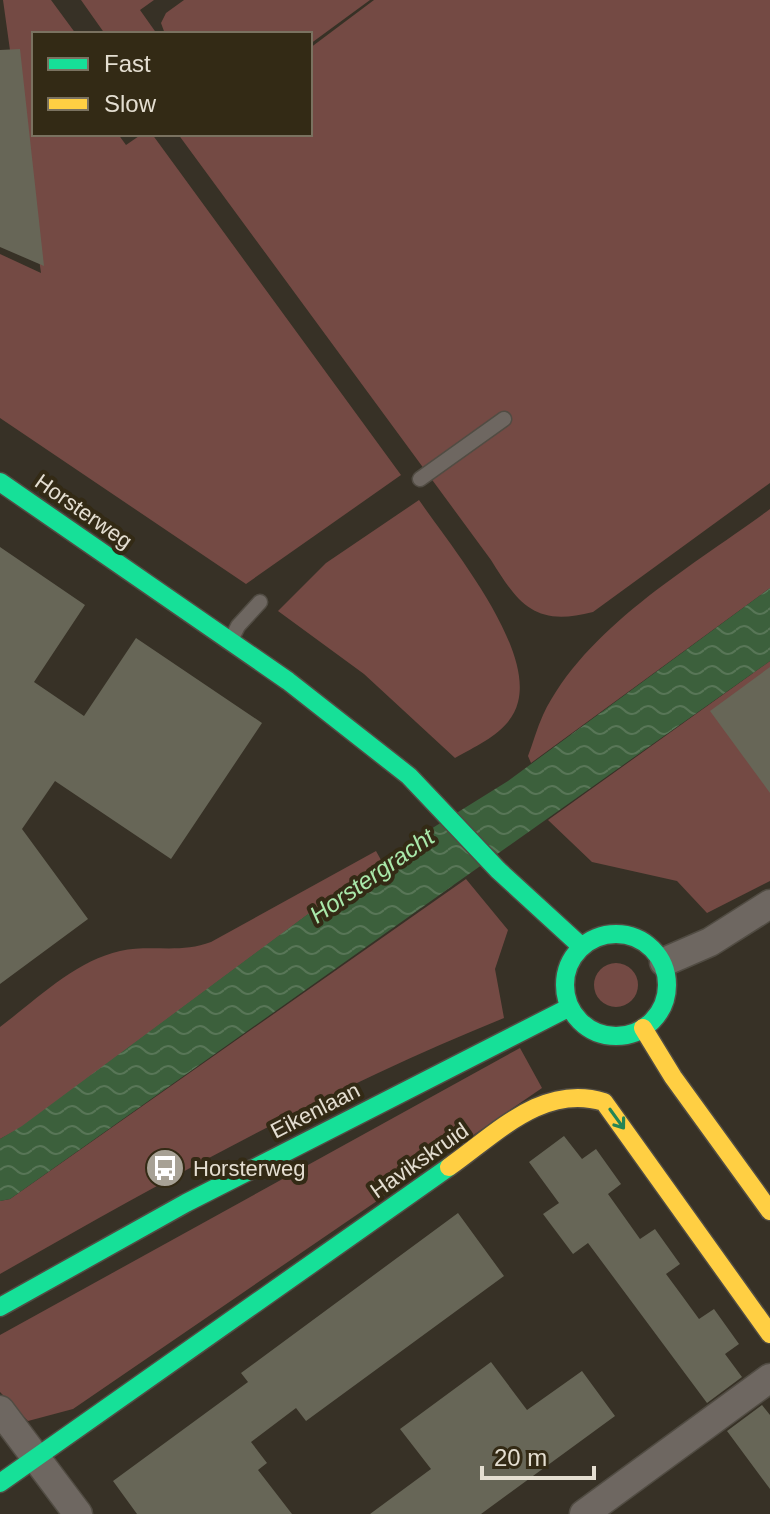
<svg xmlns="http://www.w3.org/2000/svg" width="770" height="1514" viewBox="0 0 770 1514" font-family="Helvetica,sans-serif">
	<style>
		.green { fill: #744a44 }
		.water { fill: url(#water-waves) }
		.building { fill: #676657 }
		.lines { fill: none; stroke-linecap: round; stroke-linejoin: round }
		.lane-casing { stroke: #514c43; stroke-width: 17 }
		.street-casing { stroke: #514c43; stroke-width: 31 }
		.fast-casing { stroke: #514c43; stroke-width: 21 }
		.slow-casing { stroke: #514c43; stroke-width: 21 }
		.lane { stroke: #6e6761; stroke-width: 14 }
		.street { stroke: #6e6761; stroke-width: 28 }
		.fast { stroke: #16e098; stroke-width: 18 }
		.slow { stroke: #ffcf43; stroke-width: 18 }
		.oneway { stroke: #248556 }
		.labels { text-anchor: middle; stroke-width: 8; stroke-linejoin: round; paint-order: stroke }
		.street-label { font-size: 22px; fill: #e4ded1; stroke: #332a15 }
		.poi-label { font-size: 22px; fill: #e4ded1; stroke: #332a15; text-anchor: start }
		.water-label { font-size: 24px; font-style: italic; fill: #a9e8aa; stroke: #332a15 }
	</style>
	<defs>
		<pattern id="water-waves" width="16" height="10" patternUnits="userSpaceOnUse" patternTransform="scale(2)"><rect width="16" height="10" fill="#3c603c"/><path d="M0 5q4-4 8 0t8 0" fill="none" stroke="#587657"/></pattern>
	</defs>
	<rect width="100%" height="100%" fill="#373126"/>
	<!-- green -->
	<path class="green" d="M3,0H51L76,34H34V134H118L126,145L142,134H152L401,475L246,584L0,418V254L41,273Z
		M81,0H154L140,10L157,34H105Z
		M184,0H370L310,44V34H165L161,23L166,13Z
		M374,0H770V483L593,612C535,627 519,605 491,560L178,134H310V48Z
		M419,500C450,545 533,645 518,702C511,731 479,744 455,758L364,674L278,611L326,563Z
		M770,509V588L531,763L528,756C533,743 537,728 543,715C586,626 693,566 770,509Z
		M770,661V881L707,913L677,881L592,862L548,820Z
		M376,851L381,860L22,1127L0,1139V1027C36,1000 75,961 120,951C151,944 180,954 211,942Z
		M466,879L508,930L495,969L504,1018C329,1089 164,1180 0,1274V1201L10,1199Z
		M594 985a22 22 0 1 1 44 0a22 22 0 1 1-44 0Z
		M520,1048L542,1088L73,1409L28,1421L0,1392V1335Z"/>
	<!-- water -->
	<path class="water" d="M770,588V661L10,1199L0,1201V1139L22,1126L381,860L508,781Z"/>
	<!-- building -->
	<path class="building" d="M20,49L44,266L0,247V50Z
		M0,547L85,605L34,682L84,716L136,638L262,723L171,859L55,781L22,829L88,919L0,984Z
		M770,667V793L710,711Z
		M564,1136L582,1159L596,1149L621,1184L608,1194L640,1239L655,1229L680,1264L666,1274L683,1297L699,1319L714,1309L739,1344L725,1354L742,1377L707,1403L588,1243L573,1254L543,1214L559,1203L529,1162Z
		M458,1213L504,1276L306,1421L296,1408L251,1442L267,1463L258,1470L292,1514H137L113,1481L248,1382L241,1373Z
		M491,1362L527,1410L582,1371L615,1416L481,1514H370L431,1469L400,1429Z
		M762,1405L770,1415V1489L727,1431Z"/>
	<g class="lines">
		<!-- lane casing -->
		<g class="lane-casing">
			<path id="lane" d="M420,479L504,419
				M231,640L238,626L260,602"/>
		</g>
		<!-- street casing -->
		<g class="street-casing">
			<path id="street" d="M664,962L710,942L770,904
				M0,1410L78,1514
				M584,1514L770,1378"/>
		</g>
		<!-- fast casing -->
		<g class="fast-casing">
			<path id="fast" d="M0,482L288,681L409,776L498,870L582,947
				M565 985a51 51 0 1 1 102 0a51 51 0 1 1-102 0Z
				M0,1307L186,1203L570,1007
				M0,1483L449,1167"/>
		</g>
		<!-- slow casing -->
		<g class="slow-casing">
			<path id="slow" d="M643,1028L673,1077L770,1211
				M449,1167C496,1134 543,1083 604,1102L770,1334"/>
		</g>
		<!-- lane -->
		<use href="#lane" class="lane"/>
		<!-- street -->
		<use href="#street" class="street"/>
		<!-- fast -->
		<use href="#fast" class="fast"/>
		<!-- slow -->
		<use href="#slow" class="slow"/>
	</g>
	<!-- one-way arrows -->
	<defs><path id="oneway-shaft" d="M-6 0H5M1.5-3L5.5 0L1.5 3" fill="none" stroke-width="1.6" stroke-linecap="round" stroke-linejoin="round" transform="scale(2)"/></defs>
	<use class="oneway" href="#oneway-shaft" transform="translate(617 1119) rotate(54)"/>
	<!-- icons -->
	<defs>
		<g id="bus-disc" transform="scale(2)"><circle r="9.5" fill="#a7a195" stroke="#332a15"/><path d="M-5-6H5V4H4V6H2V4H-2V6H-4V4H-5ZM-3.5-4V0h7V-4ZM-3.5 1.2v1.5H-2V1.2ZM2 1.2v1.5H3.5V1.2Z" fill="#fff"/></g>
	</defs>
	<g fill-rule="evenodd">
		<use href="#bus-disc" x="165" y="1168"/>
	</g>
	<g class="labels">
		<!-- street labels -->
		<g class="street-label">
			<text transform="translate(84 511) rotate(35)" y="8">Horsterweg</text>
			<text transform="translate(315 1110) rotate(-27)" y="8">Eikenlaan</text>
			<text transform="translate(419 1160) rotate(-35)" y="8">Havikskruid</text>
		</g>
		<!-- poi labels -->
		<g class="poi-label">
			<text x="193" y="1176">Horsterweg</text>
		</g>
		<!-- water labels -->
		<g class="water-label">
			<text transform="translate(372 876) rotate(-35)" y="8">Horstergracht</text>
		</g>
	</g>
	<!-- legend -->
	<rect x="32" y="32" width="280" height="104" fill="#332a15" stroke="#7a7260" stroke-width="2"/>
	<rect x="48" y="58" width="40" height="12" fill="#16e098" stroke="#7a7260" stroke-width="2"/>
	<text x="104" y="72" font-size="24" fill="#e4ded1">Fast</text>
	<rect x="48" y="98" width="40" height="12" fill="#ffcf43" stroke="#7a7260" stroke-width="2"/>
	<text x="104" y="112" font-size="24" fill="#e4ded1">Slow</text>
	<!-- scale -->
	<path d="M482 1466v12h112v-12" fill="none" stroke="#e4ded1" stroke-width="4"/>
	<text x="494" y="1466" font-size="24" fill="#e4ded1" stroke="#332a15" stroke-width="6" paint-order="stroke">20 m</text>
</svg>
